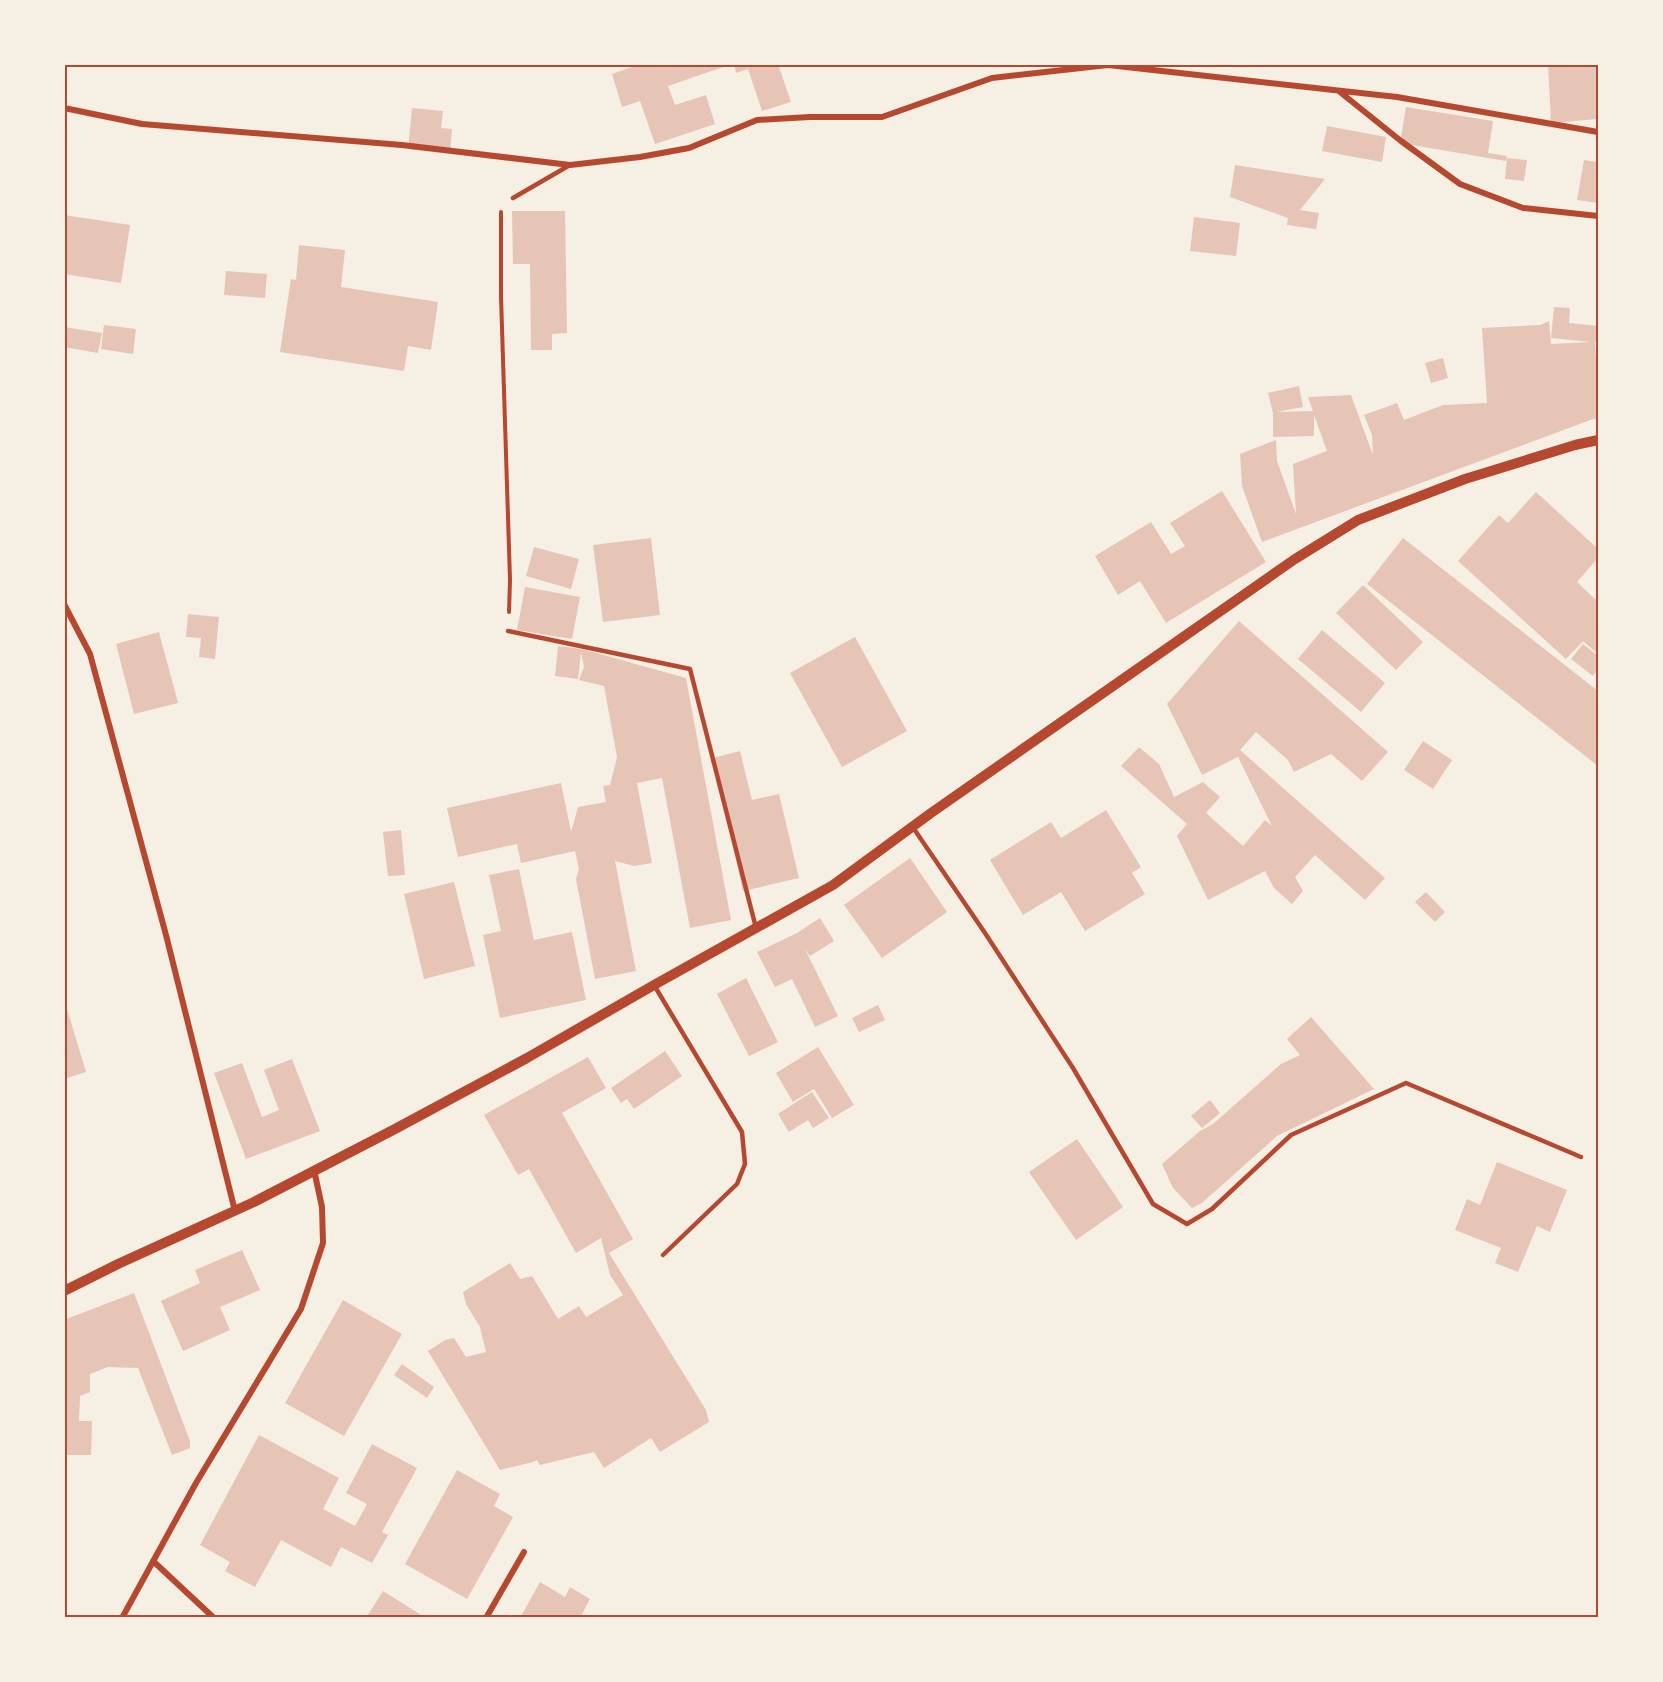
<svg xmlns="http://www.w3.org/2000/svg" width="1663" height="1682" viewBox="0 0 1663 1682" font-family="'Archivo Narrow',sans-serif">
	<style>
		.building { fill: #e6c5b7 }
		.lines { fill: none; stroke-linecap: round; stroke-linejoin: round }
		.path { stroke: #b5482f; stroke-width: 4 }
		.service { stroke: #b5482f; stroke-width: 4.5 }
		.minor { stroke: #b5482f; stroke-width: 6 }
		.tertiary { stroke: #b5482f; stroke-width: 10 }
		.neatline { fill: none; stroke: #b5482f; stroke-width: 2 }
	</style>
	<rect width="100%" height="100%" fill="#f6efe4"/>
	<!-- building -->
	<path class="building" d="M641,64H732L668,86L675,105L706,95L715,124L655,144L640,101L622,107L612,74Z
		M734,64H778L791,102L762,111L748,69L736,73Z
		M1548,64H1598V119L1551,123Z
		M1406,107L1493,121L1488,153L1507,156L1506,161L1400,143Z
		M412,108L443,111L441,128L452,129L450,153L408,149Z
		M1327,126L1386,137L1382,162L1322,151Z
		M1507,158L1527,160L1524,181L1505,179Z
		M1584,160L1598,162V203L1577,200Z
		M1235,165L1325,179L1300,210L1319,213L1316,229L1287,225L1288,218L1230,197Z
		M512,211H565L567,333L552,334V350H531L530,264H513Z
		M64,215L130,225L121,283L64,274Z
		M1194,217L1240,223L1236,256L1190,251Z
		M299,245L345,250L341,287L438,302L431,350L408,346L404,371L280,352L291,279L296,280Z
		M226,271L267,274L265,298L224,295Z
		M1554,307L1570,308L1569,323L1598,326L1597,342H1595L1597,378H1598V419H1593L1262,542L1242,486L1240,454L1276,440L1277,461L1296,514L1293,464L1327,451L1314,415V436L1273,437V413L1268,393L1299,386L1303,407L1276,412L1313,411L1308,397L1351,395L1373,455L1372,435L1364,415L1397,403L1404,420L1443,405L1487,403L1482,328L1540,325L1549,321L1551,344L1591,342L1551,338Z
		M104,325L136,329L133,354L101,349Z
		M64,327L102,333L98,353L64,347Z
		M1443,358L1448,378L1431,383L1425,363Z
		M1222,491L1266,562L1166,623L1140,581L1118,595L1095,556L1151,522L1171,554L1185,546L1170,523Z
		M1536,492L1598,549V558L1577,582L1598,602V654L1583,641L1566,659L1458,561L1499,515L1508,523Z
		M651,538L660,615L603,622L593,545Z
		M1403,538L1598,691V766L1367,584Z
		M534,547L579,559L571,589L526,576Z
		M1363,585L1423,642L1396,670L1336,613Z
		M525,587L580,597L572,639L517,630Z
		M188,614L219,617L215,659L199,657L201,638L186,637Z
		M1239,621L1388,752L1362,781L1331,754L1294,772L1288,760L1256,732L1240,750L1385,878L1365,900L1315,855L1295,877L1303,891L1292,904L1274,888L1265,871L1208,900L1177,836L1187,824L1121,766L1139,747L1159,764L1174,797L1203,782L1220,797L1206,813L1243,846L1265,820L1272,826L1238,757L1202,775L1167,704Z
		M1322,630L1385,683L1361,712L1298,659Z
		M159,632L178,703L134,714L116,644Z
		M855,637L907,731L842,767L790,673Z
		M1583,644L1598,656V669L1593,676L1571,659Z
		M558,646L582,649L686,678L731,920L690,928L662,778L637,783L652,863L634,866L615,861L636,971L595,979L576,879L579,869L575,851L521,863L517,844L458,857L447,808L561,783L571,832L578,807L606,802L603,786L610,785L617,757L604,686L579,680L584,667L581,653L578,679L555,676Z
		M1423,741L1452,760L1433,789L1404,770Z
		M740,751L752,800L779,794L799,878L743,891L713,758Z
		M1106,810L1141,867L1132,873L1145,894L1085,931L1061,892L1023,915L990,860L1051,822L1061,838Z
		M401,830L405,875L388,876L383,832Z
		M910,858L947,912L882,958L844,905Z
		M519,869L534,940L572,932L586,1000L500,1018L483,935L501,931L489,875Z
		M454,882L475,966L424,979L404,894Z
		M1426,892L1445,912L1435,922L1415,902Z
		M820,918L834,941L810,956L805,949L838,1016L815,1027L792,979L775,987L757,952L797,933Z
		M746,978L778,1042L749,1056L717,994Z
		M64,999L86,1072L64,1079Z
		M878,1005L885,1020L859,1032L852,1018Z
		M1311,1017L1374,1089L1277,1136L1202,1203L1192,1208L1173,1188L1162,1164L1200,1131L1213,1124L1281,1064L1300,1055L1287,1039Z
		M818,1047L854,1105L832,1118L814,1089L793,1102L776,1073Z
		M665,1051L682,1076L634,1109L627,1099L621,1103L611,1088Z
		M588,1057L606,1088L562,1113L633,1239L609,1253L706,1410L709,1422L660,1452L651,1438L604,1468L594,1452L540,1465L537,1460L533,1462L500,1470L428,1351L445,1340L454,1338L466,1357L486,1352L480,1327L466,1304L463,1292L510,1263L520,1279L532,1276L558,1319L579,1306L586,1317L623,1295L610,1275L601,1238L576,1253L529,1169L518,1175L484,1115Z
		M292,1059L320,1131L246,1159L214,1073L242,1063L262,1117L279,1110L264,1070Z
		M812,1092L829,1118L813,1128L808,1120L789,1132L778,1114Z
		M1210,1100L1220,1113L1202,1128L1191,1116Z
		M1077,1139L1123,1207L1076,1240L1029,1172Z
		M1497,1162L1567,1190L1550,1232L1537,1226L1518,1272L1495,1263L1501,1248L1455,1230L1467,1199L1480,1205Z
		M242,1250L260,1290L220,1307L230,1330L183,1351L161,1301L200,1283L195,1270Z
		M134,1293L190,1441V1448L172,1455L138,1368L108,1367L90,1374V1392L80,1396L79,1421H92L91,1455H64V1320Z
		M343,1300L402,1334L344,1436L285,1403Z
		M402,1364L434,1387L427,1398L394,1375Z
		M259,1435L339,1478L323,1509L355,1526L367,1504L346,1493L372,1444L417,1468L382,1532L388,1535L372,1563L341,1547L331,1567L281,1540L255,1587L225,1571L230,1562L200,1545Z
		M457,1470L500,1494L494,1506L513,1517L467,1599L405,1564Z
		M540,1582L565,1597L570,1587L590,1599L580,1618H520Z
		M383,1591L426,1618H366Z"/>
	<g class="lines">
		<!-- path -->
		<path class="path" d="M501,212V296L510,580L509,612"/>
		<!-- service -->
		<path class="service" d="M513,198L570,165
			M508,631L690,669L756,928
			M912,826L985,933L1073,1068L1153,1204L1187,1224L1212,1209L1291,1135L1406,1083L1581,1157
			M654,985L742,1132L745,1164L737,1184L663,1255"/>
		<!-- minor -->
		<path class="minor" d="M1340,92L1401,141L1460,184L1523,208L1598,216
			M64,108L142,124L402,145L570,165L640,157L689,148L757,120L810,117H882L992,78L1108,65L1397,97L1598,132
			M64,604L90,654L166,935L235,1211
			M153,1561L214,1618
			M122,1618L196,1483L301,1309L323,1243L322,1207L314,1170
			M486,1618L524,1552"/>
		<!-- tertiary -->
		<path class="tertiary" d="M64,1291L118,1264L254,1202L395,1129L527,1058L654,985L833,885L931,813L1295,559L1358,520L1465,479L1575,445L1598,440"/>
	</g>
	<!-- border -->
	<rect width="1663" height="1682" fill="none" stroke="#f6efe4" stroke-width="132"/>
	<rect x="66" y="66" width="1531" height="1550" class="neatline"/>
</svg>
